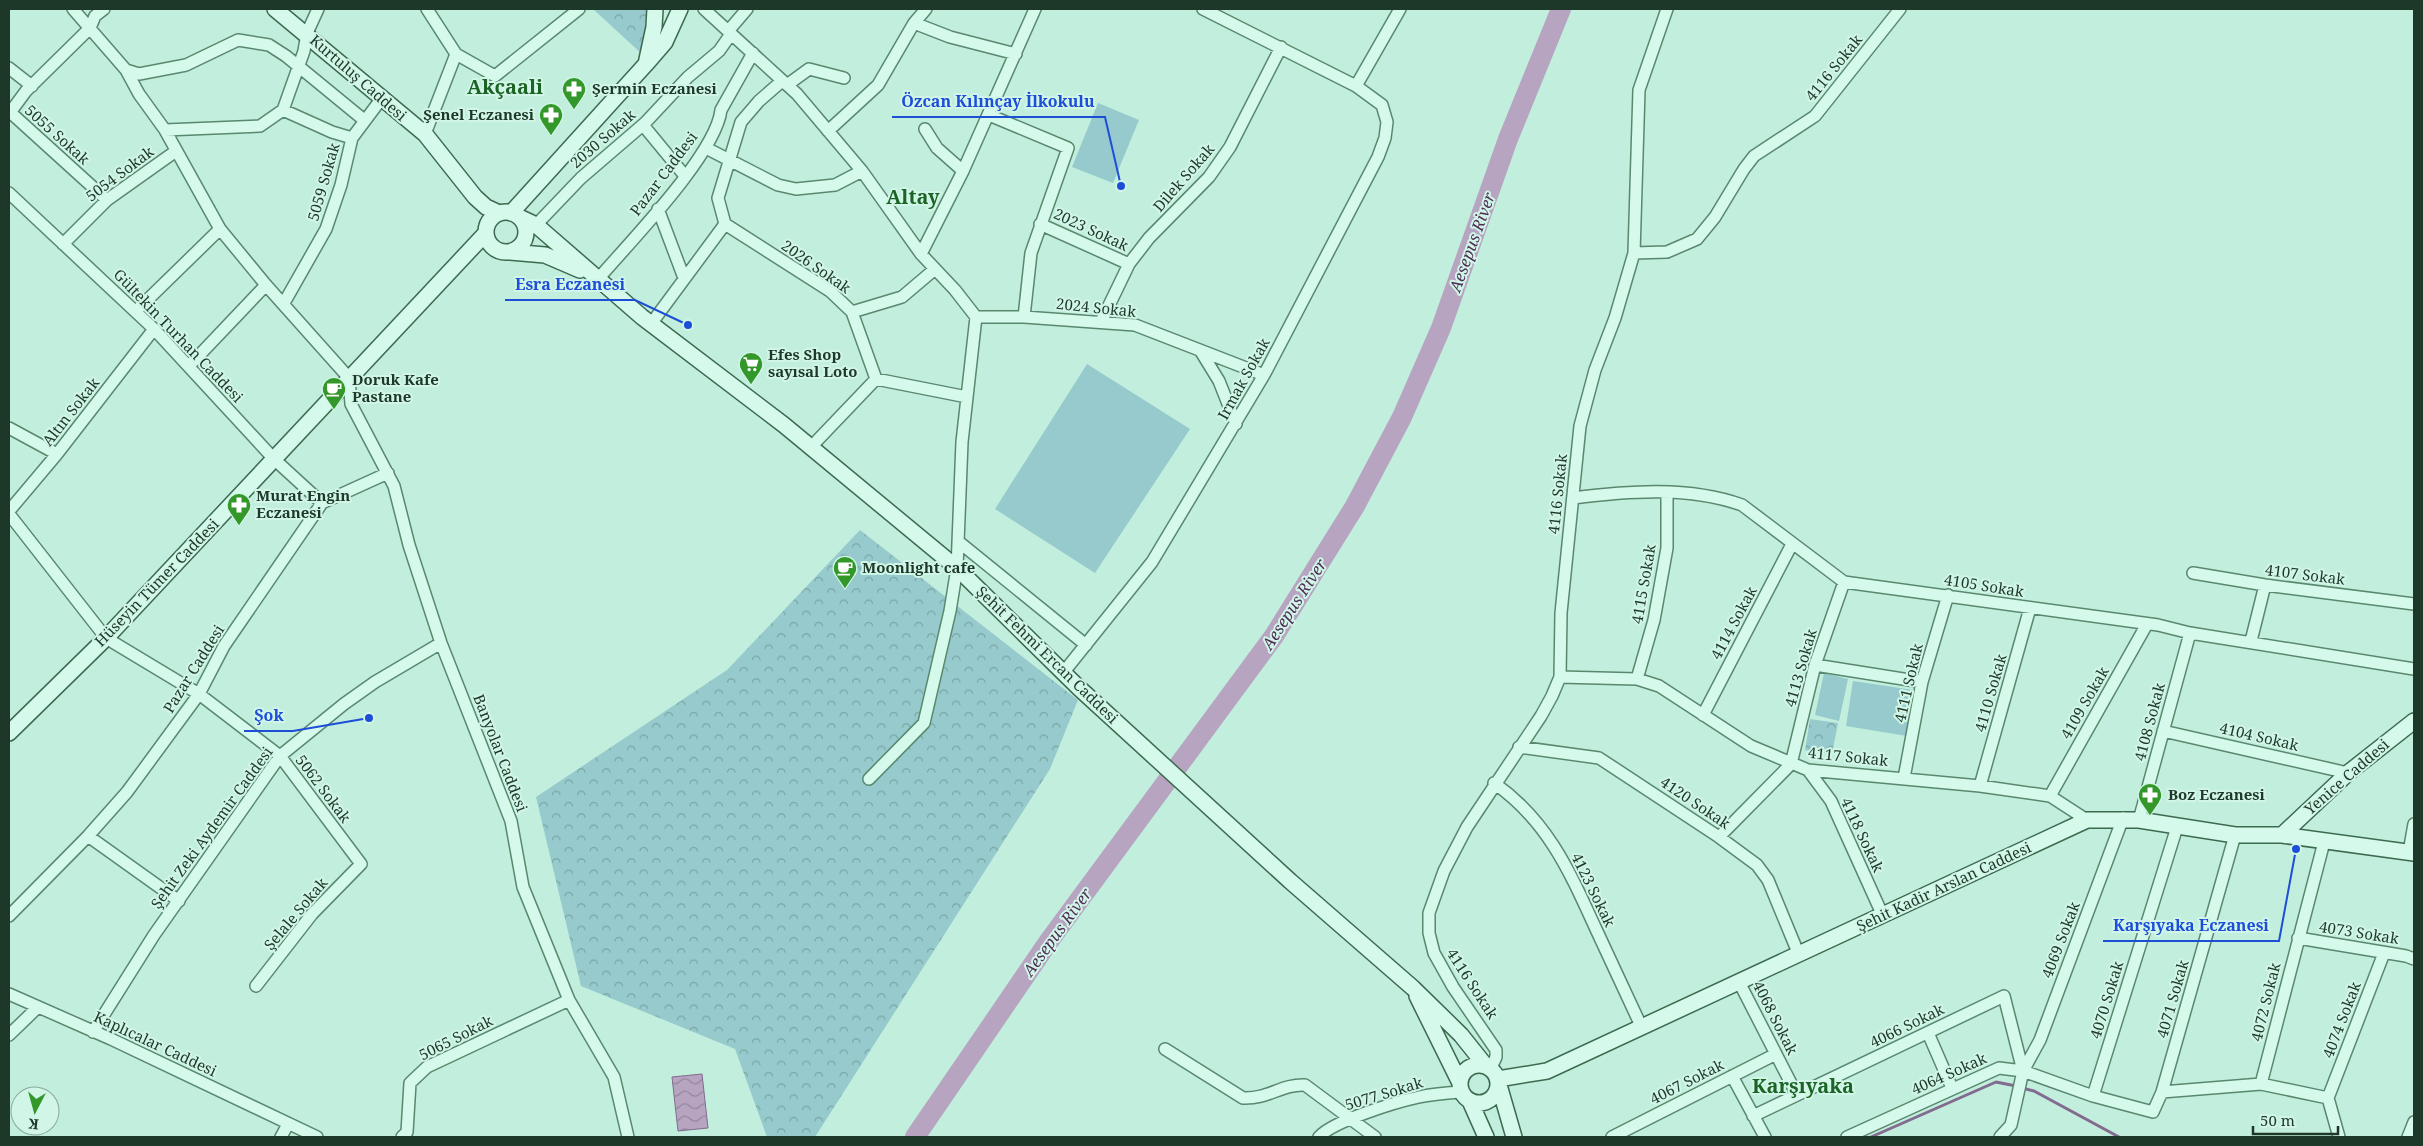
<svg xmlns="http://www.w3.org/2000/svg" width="2423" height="1146" viewBox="0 0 2423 1146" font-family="'Noto Serif',serif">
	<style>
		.park { fill: url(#park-crowns) }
		.pitch { fill: #96cacc }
		.water { fill: url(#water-waves); stroke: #836b8f }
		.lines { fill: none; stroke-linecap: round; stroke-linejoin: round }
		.stream { stroke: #836b8f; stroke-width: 3 }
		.river { stroke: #b6a4c1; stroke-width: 20 }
		.street-casing { stroke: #59886e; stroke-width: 14 }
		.secondary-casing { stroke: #3c6a4f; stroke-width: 18 }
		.street { stroke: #d5f9eb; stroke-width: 11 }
		.secondary { stroke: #d5f9eb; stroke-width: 15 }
		.labels { text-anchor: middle; stroke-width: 4; stroke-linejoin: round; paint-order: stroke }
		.street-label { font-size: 15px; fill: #1d3828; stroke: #d1f6e8 }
		.poi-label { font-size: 15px; font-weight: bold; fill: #1d3828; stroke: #d1f6e8; text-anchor: start }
		.water-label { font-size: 16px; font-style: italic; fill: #512c57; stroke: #d1f6e8 }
		.district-label { font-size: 20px; font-weight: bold; fill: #1c6425; stroke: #d1f6e8 }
		.leader { fill: none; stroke: #1d4ed8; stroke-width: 2 }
		.callout-dot { fill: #1d4ed8; stroke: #d1f6e8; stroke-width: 2 }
		.callout-label { font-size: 16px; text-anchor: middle; font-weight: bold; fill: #1d4ed8; stroke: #d1f6e8; stroke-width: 4; stroke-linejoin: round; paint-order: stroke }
	</style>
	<defs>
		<pattern id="park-crowns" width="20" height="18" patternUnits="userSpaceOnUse" patternTransform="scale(1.25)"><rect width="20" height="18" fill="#96cacc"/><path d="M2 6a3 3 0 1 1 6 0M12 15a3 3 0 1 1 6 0" fill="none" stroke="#7aa5a6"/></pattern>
		<pattern id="water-waves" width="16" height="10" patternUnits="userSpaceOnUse" patternTransform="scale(1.25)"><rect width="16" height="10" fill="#b6a4c1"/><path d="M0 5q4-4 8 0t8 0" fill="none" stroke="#93879d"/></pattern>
	</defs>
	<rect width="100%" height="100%" fill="#c2eedd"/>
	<!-- park -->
	<path class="park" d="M593,9H652L643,55Z
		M860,530L1078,700L1050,769L815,1137H767L735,1049L581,986L536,797L727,670Z
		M1810,719L1838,723L1832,754L1805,750Z"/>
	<!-- pitch -->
	<path class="pitch" d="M1098,103L1139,120L1113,183L1072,167Z
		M1087,364L1190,429L1095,573L995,509Z
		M1824,673L1848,679L1839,721L1815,715Z
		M1853,681L1914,690L1907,736L1846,726Z"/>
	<!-- water -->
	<path class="water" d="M702,1074L708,1128L678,1131L672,1077Z"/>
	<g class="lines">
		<!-- stream -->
		<path class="stream" d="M2022,1088L2034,1091L2119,1137
			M1871,1137L1996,1082L2016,1086"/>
		<!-- river -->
		<path class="river" d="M915,1137L1049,941L1274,636L1355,506L1402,417L1441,328L1508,139L1561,9"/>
		<!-- street casing -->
		<g class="street-casing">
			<path id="street" d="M73,9L126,70L139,94L165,130L220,229L266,285L349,378L351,404L394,486L409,545L441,643L511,821L523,887L569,1000L614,1077L628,1137
				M427,9L456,54L495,76L579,9
				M704,9L797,94L862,171L921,254L955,290L976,317L962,442L957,568L950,611L924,723L869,779
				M914,23L950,37L1016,54
				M729,30L747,9
				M9,68L32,86
				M126,70L139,74L186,65L238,40L269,45L286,56L364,120
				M787,85L809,69L844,78
				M1356,86L1400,9
				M283,110L304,51L307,33L318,9
				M10,112L107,200
				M9,114L26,91L90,28L95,16L104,9
				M989,115L1068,148L1031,253L1024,317
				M643,125L685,176
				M925,129L937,148L963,171
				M165,130L260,126L283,110L332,132L352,138
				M828,131L878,85L914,23L926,9
				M425,134L456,54
				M706,148L778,185L796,189L835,185L862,171
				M9,193L154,329L274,459L322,503
				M658,209L684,278
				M725,224L830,291L852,312L876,379L967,397
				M725,224L718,198L741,122L759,101L782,81
				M1040,224L1129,264
				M536,225L581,178L645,123L688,77L719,51L731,34
				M63,244L107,200L176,151
				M1634,253L1639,90L1667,9
				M921,254L963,171L1035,9
				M598,279C629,243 716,154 721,110L753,53
				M284,303L326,229L341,185L352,138L382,98
				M136,311L220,229
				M852,312L902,297L935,269
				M976,317H1024L1135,325L1264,375
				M1101,322L1129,264L1149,238L1209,177L1230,147L1281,47
				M651,324L725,224
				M1200,350L1219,381L1236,424
				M189,366L266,285
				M9,428L57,454
				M811,447L876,379
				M1573,498C1628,491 1689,486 1742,505L1844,582L2158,625L2190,633L2414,669
				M9,511L57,454L154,329
				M9,514L106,638L199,694L280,756L361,864L312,914L256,986
				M959,542L1086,645
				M2193,573L2265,585L2414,604
				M2251,641L2265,585
				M1815,665L1922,682
				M1063,673L1152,562L1264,375L1378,157L1385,138L1387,122L1382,105L1356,86L1203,9
				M1560,677L1637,679L1659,686L1751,746L1808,770L1980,786L2050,796L2087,820
				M1637,679L1654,620L1667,548V493
				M1703,715L1792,544
				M2163,731L2348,773
				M1519,747L1599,758L1719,837L1757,865L1768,880L1799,955
				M1808,770L1831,801L1883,916
				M1904,778L1922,682L1948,595
				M1494,783C1547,820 1569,870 1595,927C1611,961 1626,994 1642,1028
				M1980,786L2030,608
				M2050,796L2147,624
				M2139,820L2190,633
				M88,836L179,901
				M1719,837L1791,764L1815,665L1844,582
				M2409,852L2414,824
				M9,916L88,836L127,792L199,694L224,646L322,503L388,473
				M2298,938L2406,956L2414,959
				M1739,982L1797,1095
				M9,994L111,1039L317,1137
				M93,1032L154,935L280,756L344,704L375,682L441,643
				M1928,1033L1952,1088
				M9,1035L37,1008
				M1165,1049L1243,1098C1269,1099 1281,1084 1305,1085L1375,1137
				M1491,1068L1496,1057V1050L1453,987L1434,953L1429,933V913L1444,871L1467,827L1541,716L1552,696L1560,677L1561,613L1580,426L1595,370L1615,318L1634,253L1667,252L1697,239L1715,217L1744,169L1754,156L1815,116L1900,9
				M1732,1076L1765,1137
				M2261,1084L2324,842
				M2162,1092L2261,1084L2328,1098L2339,1137
				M2093,1096L2177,827
				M2328,1098L2384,953
				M1753,1116L2004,996L2023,1071
				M281,1137L288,1124
				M402,1137L407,1132L410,1083L427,1067L569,1000
				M1319,1137C1333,1121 1396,1102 1419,1097C1433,1094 1448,1093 1462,1092
				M1612,1137L1776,1054
				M1847,1137L1999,1068L2023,1071L2093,1096L2153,1112L2162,1092L2235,835
				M2000,1137L2011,1125L2023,1071L2040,1040L2123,818
				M2408,1137L2414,1122"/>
		</g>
		<!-- secondary casing -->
		<g class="secondary-casing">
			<path id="secondary" d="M275,9L425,134L475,197L486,207L499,213
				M655,9L654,27L646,64L665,42L680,9
				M486 232a20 20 0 1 1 40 0a20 20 0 1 1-40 0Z
				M511,213L646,64
				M519,217L536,225L642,317L784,425L957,568L1079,688L1290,881L1413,988L1461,1035L1485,1065
				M510,252L545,255L580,270
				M9,733L106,638L486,233
				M2282,835L2348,773L2414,721
				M1417,996L1460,1083
				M1460 1084a19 19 0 1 1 38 0a19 19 0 1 1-38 0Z
				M1498,1079L1547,1071L2087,820H2139L2235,835H2282L2414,853
				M1499,1085L1514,1137
				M1470,1101L1486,1137"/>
		</g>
		<!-- street -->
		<use href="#street" class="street"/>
		<!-- secondary -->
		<use href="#secondary" class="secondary"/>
	</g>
	<!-- icons -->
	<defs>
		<g id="pharmacy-pin" transform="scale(1.25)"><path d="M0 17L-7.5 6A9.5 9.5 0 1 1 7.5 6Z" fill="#339729" stroke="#d1f6e8"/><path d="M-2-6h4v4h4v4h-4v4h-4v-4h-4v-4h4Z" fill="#fff"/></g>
		<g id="supermarket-pin" transform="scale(1.25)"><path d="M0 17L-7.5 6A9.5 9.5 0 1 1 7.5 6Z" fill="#339729" stroke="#d1f6e8"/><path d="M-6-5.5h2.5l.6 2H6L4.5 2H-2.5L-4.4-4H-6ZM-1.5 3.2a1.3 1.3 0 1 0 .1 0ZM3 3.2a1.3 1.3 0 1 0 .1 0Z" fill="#fff"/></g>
		<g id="cafe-pin" transform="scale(1.25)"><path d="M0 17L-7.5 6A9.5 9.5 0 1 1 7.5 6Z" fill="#339729" stroke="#d1f6e8"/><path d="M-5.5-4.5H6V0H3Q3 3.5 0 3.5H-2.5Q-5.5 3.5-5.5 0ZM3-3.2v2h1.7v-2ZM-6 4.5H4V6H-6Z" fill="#fff"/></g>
	</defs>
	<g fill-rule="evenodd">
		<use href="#pharmacy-pin" x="574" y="89"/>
		<use href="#pharmacy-pin" x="551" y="115"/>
		<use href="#supermarket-pin" x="751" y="364"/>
		<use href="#cafe-pin" x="334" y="389"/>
		<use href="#pharmacy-pin" x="239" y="505"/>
		<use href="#cafe-pin" x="845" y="568"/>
		<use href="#pharmacy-pin" x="2150" y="795"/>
	</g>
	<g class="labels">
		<!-- street labels -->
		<g class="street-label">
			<text transform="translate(1834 68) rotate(-51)" y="5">4116 Sokak</text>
			<text transform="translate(358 78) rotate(41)" y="5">Kurtuluş Caddesi</text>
			<text transform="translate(57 135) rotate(42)" y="5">5055 Sokak</text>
			<text transform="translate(603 139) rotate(-41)" y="5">2030 Sokak</text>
			<text transform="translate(120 174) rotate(-37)" y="5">5054 Sokak</text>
			<text transform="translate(664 174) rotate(-53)" y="5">Pazar Caddesi</text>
			<text transform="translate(1184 178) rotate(-49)" y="5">Dilek Sokak</text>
			<text transform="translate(324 182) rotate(-74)" y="5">5059 Sokak</text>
			<text transform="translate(1091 230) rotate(25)" y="5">2023 Sokak</text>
			<text transform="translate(816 267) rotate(35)" y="5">2026 Sokak</text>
			<text transform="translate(1096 308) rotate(6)" y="5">2024 Sokak</text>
			<text transform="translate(178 336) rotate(46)" y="5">Gültekin Turhan Caddesi</text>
			<text transform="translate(1244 379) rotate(-61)" y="5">Irmak Sokak</text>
			<text transform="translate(71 412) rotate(-52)" y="5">Altın Sokak</text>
			<text transform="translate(1558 494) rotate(-84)" y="5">4116 Sokak</text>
			<text transform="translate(2305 575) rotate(7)" y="5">4107 Sokak</text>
			<text transform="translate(157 583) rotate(-46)" y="5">Hüseyin Tümer Caddesi</text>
			<text transform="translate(1644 584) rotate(-80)" y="5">4115 Sokak</text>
			<text transform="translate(1984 586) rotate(9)" y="5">4105 Sokak</text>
			<text transform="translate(1734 623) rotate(-62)" y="5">4114 Sokak</text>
			<text transform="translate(1047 655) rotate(44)" y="5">Şehit Fehmi Ercan Caddesi</text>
			<text transform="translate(1801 668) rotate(-74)" y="5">4113 Sokak</text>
			<text transform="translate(194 669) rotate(-58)" y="5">Pazar Caddesi</text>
			<text transform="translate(1909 683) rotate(-77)" y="5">4111 Sokak</text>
			<text transform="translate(1991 693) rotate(-74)" y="5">4110 Sokak</text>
			<text transform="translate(2085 703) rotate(-60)" y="5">4109 Sokak</text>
			<text transform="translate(2150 722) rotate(-75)" y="5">4108 Sokak</text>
			<text transform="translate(2259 737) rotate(13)" y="5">4104 Sokak</text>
			<text transform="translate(500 753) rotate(69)" y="5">Banyolar Caddesi</text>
			<text transform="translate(1848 757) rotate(6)" y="5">4117 Sokak</text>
			<text transform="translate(2347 777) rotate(-41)" y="5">Yenice Caddesi</text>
			<text transform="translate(323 789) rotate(53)" y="5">5062 Sokak</text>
			<text transform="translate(1695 803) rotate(34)" y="5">4120 Sokak</text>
			<text transform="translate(212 828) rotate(-54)" y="5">Şehit Zeki Aydemir Caddesi</text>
			<text transform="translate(1862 835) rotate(65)" y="5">4118 Sokak</text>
			<text transform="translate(1944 887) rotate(-25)" y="5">Şehit Kadir Arslan Caddesi</text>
			<text transform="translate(1593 890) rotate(64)" y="5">4123 Sokak</text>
			<text transform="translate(296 914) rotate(-50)" y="5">Şelale Sokak</text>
			<text transform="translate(2359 933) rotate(9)" y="5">4073 Sokak</text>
			<text transform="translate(2061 940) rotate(-69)" y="5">4069 Sokak</text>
			<text transform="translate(1472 984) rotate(57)" y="5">4116 Sokak</text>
			<text transform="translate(2173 999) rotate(-74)" y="5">4071 Sokak</text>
			<text transform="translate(2107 1000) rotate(-73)" y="5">4070 Sokak</text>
			<text transform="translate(2266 1002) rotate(-76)" y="5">4072 Sokak</text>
			<text transform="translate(1775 1018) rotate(63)" y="5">4068 Sokak</text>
			<text transform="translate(2342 1020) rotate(-69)" y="5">4074 Sokak</text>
			<text transform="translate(1907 1026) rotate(-26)" y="5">4066 Sokak</text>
			<text transform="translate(456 1038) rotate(-27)" y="5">5065 Sokak</text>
			<text transform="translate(155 1044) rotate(25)" y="5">Kaplıcalar Caddesi</text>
			<text transform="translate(1949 1074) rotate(-24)" y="5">4064 Sokak</text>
			<text transform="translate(1687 1082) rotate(-27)" y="5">4067 Sokak</text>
			<text transform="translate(1384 1094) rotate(-17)" y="5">5077 Sokak</text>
		</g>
		<!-- poi labels -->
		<g class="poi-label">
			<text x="592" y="94">Şermin Eczanesi</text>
			<text x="534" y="120" text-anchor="end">Şenel Eczanesi</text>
			<text x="768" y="360">Efes Shop<tspan x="768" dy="17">sayısal Loto</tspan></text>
			<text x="352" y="385">Doruk Kafe<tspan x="352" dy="17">Pastane</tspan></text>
			<text x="256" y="501">Murat Engin<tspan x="256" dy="17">Eczanesi</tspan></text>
			<text x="862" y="573">Moonlight cafe</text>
			<text x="2168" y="800">Boz Eczanesi</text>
		</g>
		<!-- water labels -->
		<g class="water-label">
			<text transform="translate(1472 242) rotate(-70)" y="6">Aesepus River</text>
			<text transform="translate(1294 604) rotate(-57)" y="6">Aesepus River</text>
			<text transform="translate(1057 932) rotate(-54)" y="6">Aesepus River</text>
		</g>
		<!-- district labels -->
		<g class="district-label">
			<text x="505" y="94">Akçaali</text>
			<text x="913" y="204">Altay</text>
			<text x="1803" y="1093">Karşıyaka</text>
		</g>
	</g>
	<!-- callouts -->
	<path class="leader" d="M1121 186L1105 117H892M688 325L635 300H505M369 718L293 731H244M2296 849L2279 941H2103"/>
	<g class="callout-dot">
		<circle cx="1121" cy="186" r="5"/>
		<circle cx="688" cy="325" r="5"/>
		<circle cx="369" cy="718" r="5"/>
		<circle cx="2296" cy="849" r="5"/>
	</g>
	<g class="callout-label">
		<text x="998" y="107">Özcan Kılınçay İlkokulu</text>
		<text x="570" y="290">Esra Eczanesi</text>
		<text x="269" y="721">Şok</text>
		<text x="2191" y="931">Karşıyaka Eczanesi</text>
	</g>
	<!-- border -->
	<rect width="2423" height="1146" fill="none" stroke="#1d3828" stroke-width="20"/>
	<!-- north arrow -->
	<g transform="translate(35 1111) rotate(186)"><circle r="24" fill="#d1f6e8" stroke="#89aa9b"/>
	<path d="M0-4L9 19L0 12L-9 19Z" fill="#339729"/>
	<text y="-8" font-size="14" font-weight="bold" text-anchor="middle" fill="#1d3828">K</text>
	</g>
	<!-- scale -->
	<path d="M2253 1126v8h85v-8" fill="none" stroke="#1d3828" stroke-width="2.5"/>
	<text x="2260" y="1126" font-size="15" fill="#1d3828" stroke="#d1f6e8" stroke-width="4" paint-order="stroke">50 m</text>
</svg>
